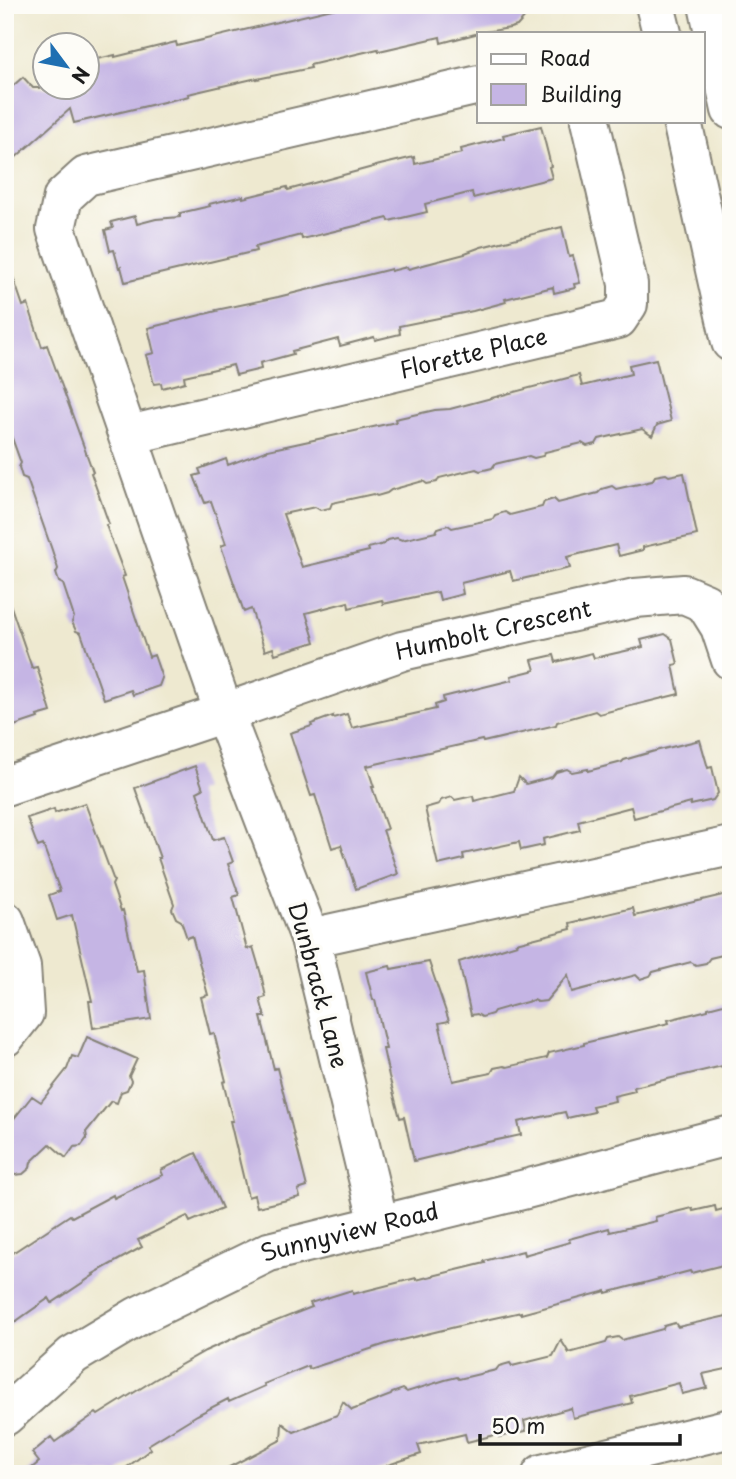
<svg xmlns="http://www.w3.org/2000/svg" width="736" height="1479" viewBox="0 0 736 1479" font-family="'Playpen Sans',sans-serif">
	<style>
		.building { fill: #c5b5e4 }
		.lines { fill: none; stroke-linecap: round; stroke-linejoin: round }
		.minor-casing { stroke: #858276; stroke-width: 42 }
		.major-casing { stroke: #858276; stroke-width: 42 }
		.minor { stroke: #fff; stroke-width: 38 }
		.major { stroke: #fff; stroke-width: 38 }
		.labels { text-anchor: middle; stroke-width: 7; stroke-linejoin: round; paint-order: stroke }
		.street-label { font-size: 23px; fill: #1c1c1c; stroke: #fdfcf7 }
	</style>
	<rect width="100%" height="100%" fill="#fdfcf7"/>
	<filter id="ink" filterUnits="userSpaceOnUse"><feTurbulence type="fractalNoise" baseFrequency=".0143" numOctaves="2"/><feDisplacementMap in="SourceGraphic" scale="14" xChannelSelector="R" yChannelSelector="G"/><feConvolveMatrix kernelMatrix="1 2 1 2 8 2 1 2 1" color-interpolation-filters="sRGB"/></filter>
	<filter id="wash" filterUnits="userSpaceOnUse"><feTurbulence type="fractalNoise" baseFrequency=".00686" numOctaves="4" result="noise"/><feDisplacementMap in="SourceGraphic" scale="28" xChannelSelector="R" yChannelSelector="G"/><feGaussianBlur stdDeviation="1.57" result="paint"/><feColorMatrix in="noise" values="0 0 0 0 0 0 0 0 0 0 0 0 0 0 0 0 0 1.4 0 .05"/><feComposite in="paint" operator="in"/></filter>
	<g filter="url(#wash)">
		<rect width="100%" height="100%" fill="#eee9d0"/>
		<g id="blocks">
			<!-- building -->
			<path class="building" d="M349,5H536L517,26L510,28L479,33L441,43L440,37L379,51L378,49L310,65L311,68L257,79V78L188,94L189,96L74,123L70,109L5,167V93L23,77L33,88H88V61L115,55V57L176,42L177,46Z
				M541,126L551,166L549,167L552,178L473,198L472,192L425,204L427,212L389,221L388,218L302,239L301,235L255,247L256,251L125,282L121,267L119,268L114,250L110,251L105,230L113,228L111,222L135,216L137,224L156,219L180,217V213L210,206L209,204L243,196V198L287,187L288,190L380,165L414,157L415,164L462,153L461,149L504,138L503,135Z
				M562,227L569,257L573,256L580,283L574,284L575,288L554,293L553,287L505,299L506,302L473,311L399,326L400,334L375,340L374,337L340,346L338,339L292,351L293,354L260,363L261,369L236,375L233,365L184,376L185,382L162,388L161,383L154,384L146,355L154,353L148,328L217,311L216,310L278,297L391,269V271L407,267L408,269L465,254V253L481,247Z
				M5,265H9L23,306L28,304L42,347L47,345L93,472L91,473L109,524L106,525L125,576L122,577L149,657L154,655L162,678L159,686L133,695L131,690L104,699L81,633L76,631L72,622L74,617L63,584L59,582L56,573L58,569L52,550L27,479L22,477L19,467L21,463L8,427L5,425Z
				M656,359L671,421L657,425L652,436L642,429L599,439L596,444L587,446L582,443L545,452L543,456L534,458L529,456L495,464L492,468L480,471L476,469L439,478L437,482L427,484L423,481L391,490L387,493L377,496L373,494L332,503L330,508L320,510L315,507L283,514L302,567L369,551L368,548L384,544L388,540L397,538L402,540L436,532L438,528L448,525L452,528L493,519L495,515L505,512L510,515L542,507L544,502L554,499L558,503L598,493L602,489L612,486L616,489L652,481L655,476L666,474L669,476L684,473L697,535L643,547V550L619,556L616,545L567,557L570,568L513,581L510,571L461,583L463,594L440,600L438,592L383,604L382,600L349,608L348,602L306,613L315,642L275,654L273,648L265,651L251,609L244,612L221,546L226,544L211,501L205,503L194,476L201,474L199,469L226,459L228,465L268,450L396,422L395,419L435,410L450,409L579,375L582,386L631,374L629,365Z
				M5,601H9L32,668L37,667L51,712L37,716L38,718L5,729Z
				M665,634L672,639L678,664L673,665L679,694L599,714L595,711L557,722L556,725L483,742L482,740L367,766L374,787H372L387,829L383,830L398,874L356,889L341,845L332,848L315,795L311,796L290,733L312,726L311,724L333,716V718L347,714L352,728L436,709L435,705L444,702L443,697L512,680L511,676L535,670L532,660L554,655L556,662L592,653L594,658L643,647L641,640Z
				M700,740L708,768L712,767L718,793L713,800L691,805V803L634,818L631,807L578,821L580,830L543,839L544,845L521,850L519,842L463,854L464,859L438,865L425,808L439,804L441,800L452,797L455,800L473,796L474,801L514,791L519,777L526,784L552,777L556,772L567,769L572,772L588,769V771L622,762L624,760L655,751Z
				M195,766L203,789L197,792L213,840L224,837L233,862L228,864L239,895L233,897L247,949L253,947L261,974L266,997L260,999L265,1017H261L274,1069L277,1068L307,1187L298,1190L300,1197L257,1207L254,1195L248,1197L230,1121H233L223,1082L226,1081L214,1033L210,1034L201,997L208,995L192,936L187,938L181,921L176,918L172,909L174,904L158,858H160L135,788Z
				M85,803L114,881L112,885L121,911L123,910L137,971L144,970L151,1019L93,1028L89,1001H92L72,915L57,920L49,895L60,891L43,845L38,847L27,818L54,809L55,813Z
				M731,893V953L710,958L706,963L696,965L691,962L653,972L650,976L640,979L636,975L572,992L568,975L546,1001L538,1002L534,1000L519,1004L494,1011L492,1014L482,1017L477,1014L471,1015L459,962L517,944L516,943L571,929L570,923L633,908L635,916Z
				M429,962L449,1021L439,1023L453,1081L491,1073L494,1068L504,1066L507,1067L547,1058L549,1053L584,1045V1043L669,1023L668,1020L708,1010V1008L731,1002V1064L634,1087L635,1091L614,1096L615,1101L592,1106L594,1112L567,1118L565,1112L518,1122L521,1135L464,1147L451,1152L414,1161L404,1117L400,1118L389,1076L383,1049H386L375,1000H373L366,972L390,966L391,969Z
				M87,1037L137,1059L129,1076L131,1081L127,1090L121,1092L117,1103L111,1101L86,1132L87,1138L81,1146L74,1147L66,1158L50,1144L31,1162L30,1168L23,1174L5,1176V1130L32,1096L41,1102L67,1069L72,1056L78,1058Z
				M196,1153L222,1208L190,1222L187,1216L138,1240L142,1247L93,1274L94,1275L52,1303L49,1298L5,1329V1258L70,1215L72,1217L113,1195L114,1198L163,1175L161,1170Z
				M715,1206L716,1211L731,1207V1263L691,1273L690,1271L606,1293V1291L521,1314V1312L476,1322L389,1343L309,1369L308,1366L264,1384L265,1386L229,1402L228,1399L197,1415L148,1445L151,1449L118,1474H25L39,1462L32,1453L51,1437L55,1442L96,1413L98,1415L154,1380L205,1351L241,1335L312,1307L310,1303L352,1290L353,1294L416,1278V1280L469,1267L485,1263L484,1261L523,1251L524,1255L570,1242L569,1239L609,1228L610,1232L656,1221L655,1217L692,1208L693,1211Z
				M731,1315V1368L703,1374L707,1388L682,1394L679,1383L630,1396L632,1403L573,1418L571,1408L524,1421L526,1431L499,1437V1434L467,1442L465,1434L418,1445L421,1454L388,1465L389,1466L368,1474H216L281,1440L282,1423L294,1432L337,1415L343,1402L352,1410L391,1395L392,1393L403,1389L407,1392L445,1380L457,1377L459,1379L496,1370L499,1366L510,1363L512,1366L553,1356L561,1340L569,1353L606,1343L608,1339L618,1337L622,1340L663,1329L664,1326L675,1323L678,1327Z"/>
		</g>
	</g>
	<g filter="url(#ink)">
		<use href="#blocks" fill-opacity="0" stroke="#858276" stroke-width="2"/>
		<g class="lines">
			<!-- minor casing -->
			<g class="minor-casing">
				<g id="minor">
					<path id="s1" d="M129,435L618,319L628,304V284L590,121"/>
					<path id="s2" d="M5,786L224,713L402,651L635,598L684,594L705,603L720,627L731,660"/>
					<path d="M5,921L21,966L24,1013L5,1037"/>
					<path d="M310,938L731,846"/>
					<path d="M379,1224L310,938L224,713L56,229L63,197L86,176L479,85"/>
					<path id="s3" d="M5,1416L73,1355L138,1316L269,1252L526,1189L731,1135"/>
					<path d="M542,1474L731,1428"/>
				</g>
			</g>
			<!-- major casing -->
			<g class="major-casing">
				<path id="major" d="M655,5L662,33
					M708,5L731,110
					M682,121L731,342"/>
			</g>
			<!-- minor -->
			<use href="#minor" class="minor"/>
			<!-- major -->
			<use href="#major" class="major"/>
		</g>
	</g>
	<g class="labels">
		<!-- street labels -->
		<g class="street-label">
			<text dy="8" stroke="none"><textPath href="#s1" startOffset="354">Florette Place</textPath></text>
			<text dy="8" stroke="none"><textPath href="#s2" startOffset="513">Humbolt Crescent</textPath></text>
			<text transform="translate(318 985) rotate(75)" y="8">Dunbrack Lane</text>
			<text dy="8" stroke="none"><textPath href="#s3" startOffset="396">Sunnyview Road</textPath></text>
		</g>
	</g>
	<!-- margin -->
	<rect width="736" height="1479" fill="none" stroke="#fdfcf7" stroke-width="28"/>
	<!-- legend -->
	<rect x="477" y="32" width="228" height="91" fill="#fdfcf7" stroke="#a3a29f" stroke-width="2"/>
	<rect x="491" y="54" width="35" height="10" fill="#ffffff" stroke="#a3a29f" stroke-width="2"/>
	<text x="540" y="66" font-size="21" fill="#1c1c1c">Road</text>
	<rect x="491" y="84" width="35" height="21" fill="#c5b5e4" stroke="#a3a29f" stroke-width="2"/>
	<text x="540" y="102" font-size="21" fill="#1c1c1c">Building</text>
	<!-- north arrow -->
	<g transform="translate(66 66) rotate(122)"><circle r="33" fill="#fdfcf7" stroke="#a3a29f" stroke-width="2"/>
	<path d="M0-5L12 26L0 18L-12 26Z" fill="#1f6fb2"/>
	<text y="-10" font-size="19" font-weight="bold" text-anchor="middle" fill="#1c1c1c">N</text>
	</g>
	<!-- scale -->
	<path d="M480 1434v10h200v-10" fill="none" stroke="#1c1c1c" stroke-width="3.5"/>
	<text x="491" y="1434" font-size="21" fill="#1c1c1c" stroke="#fdfcf7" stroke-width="5" paint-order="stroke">50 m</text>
</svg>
